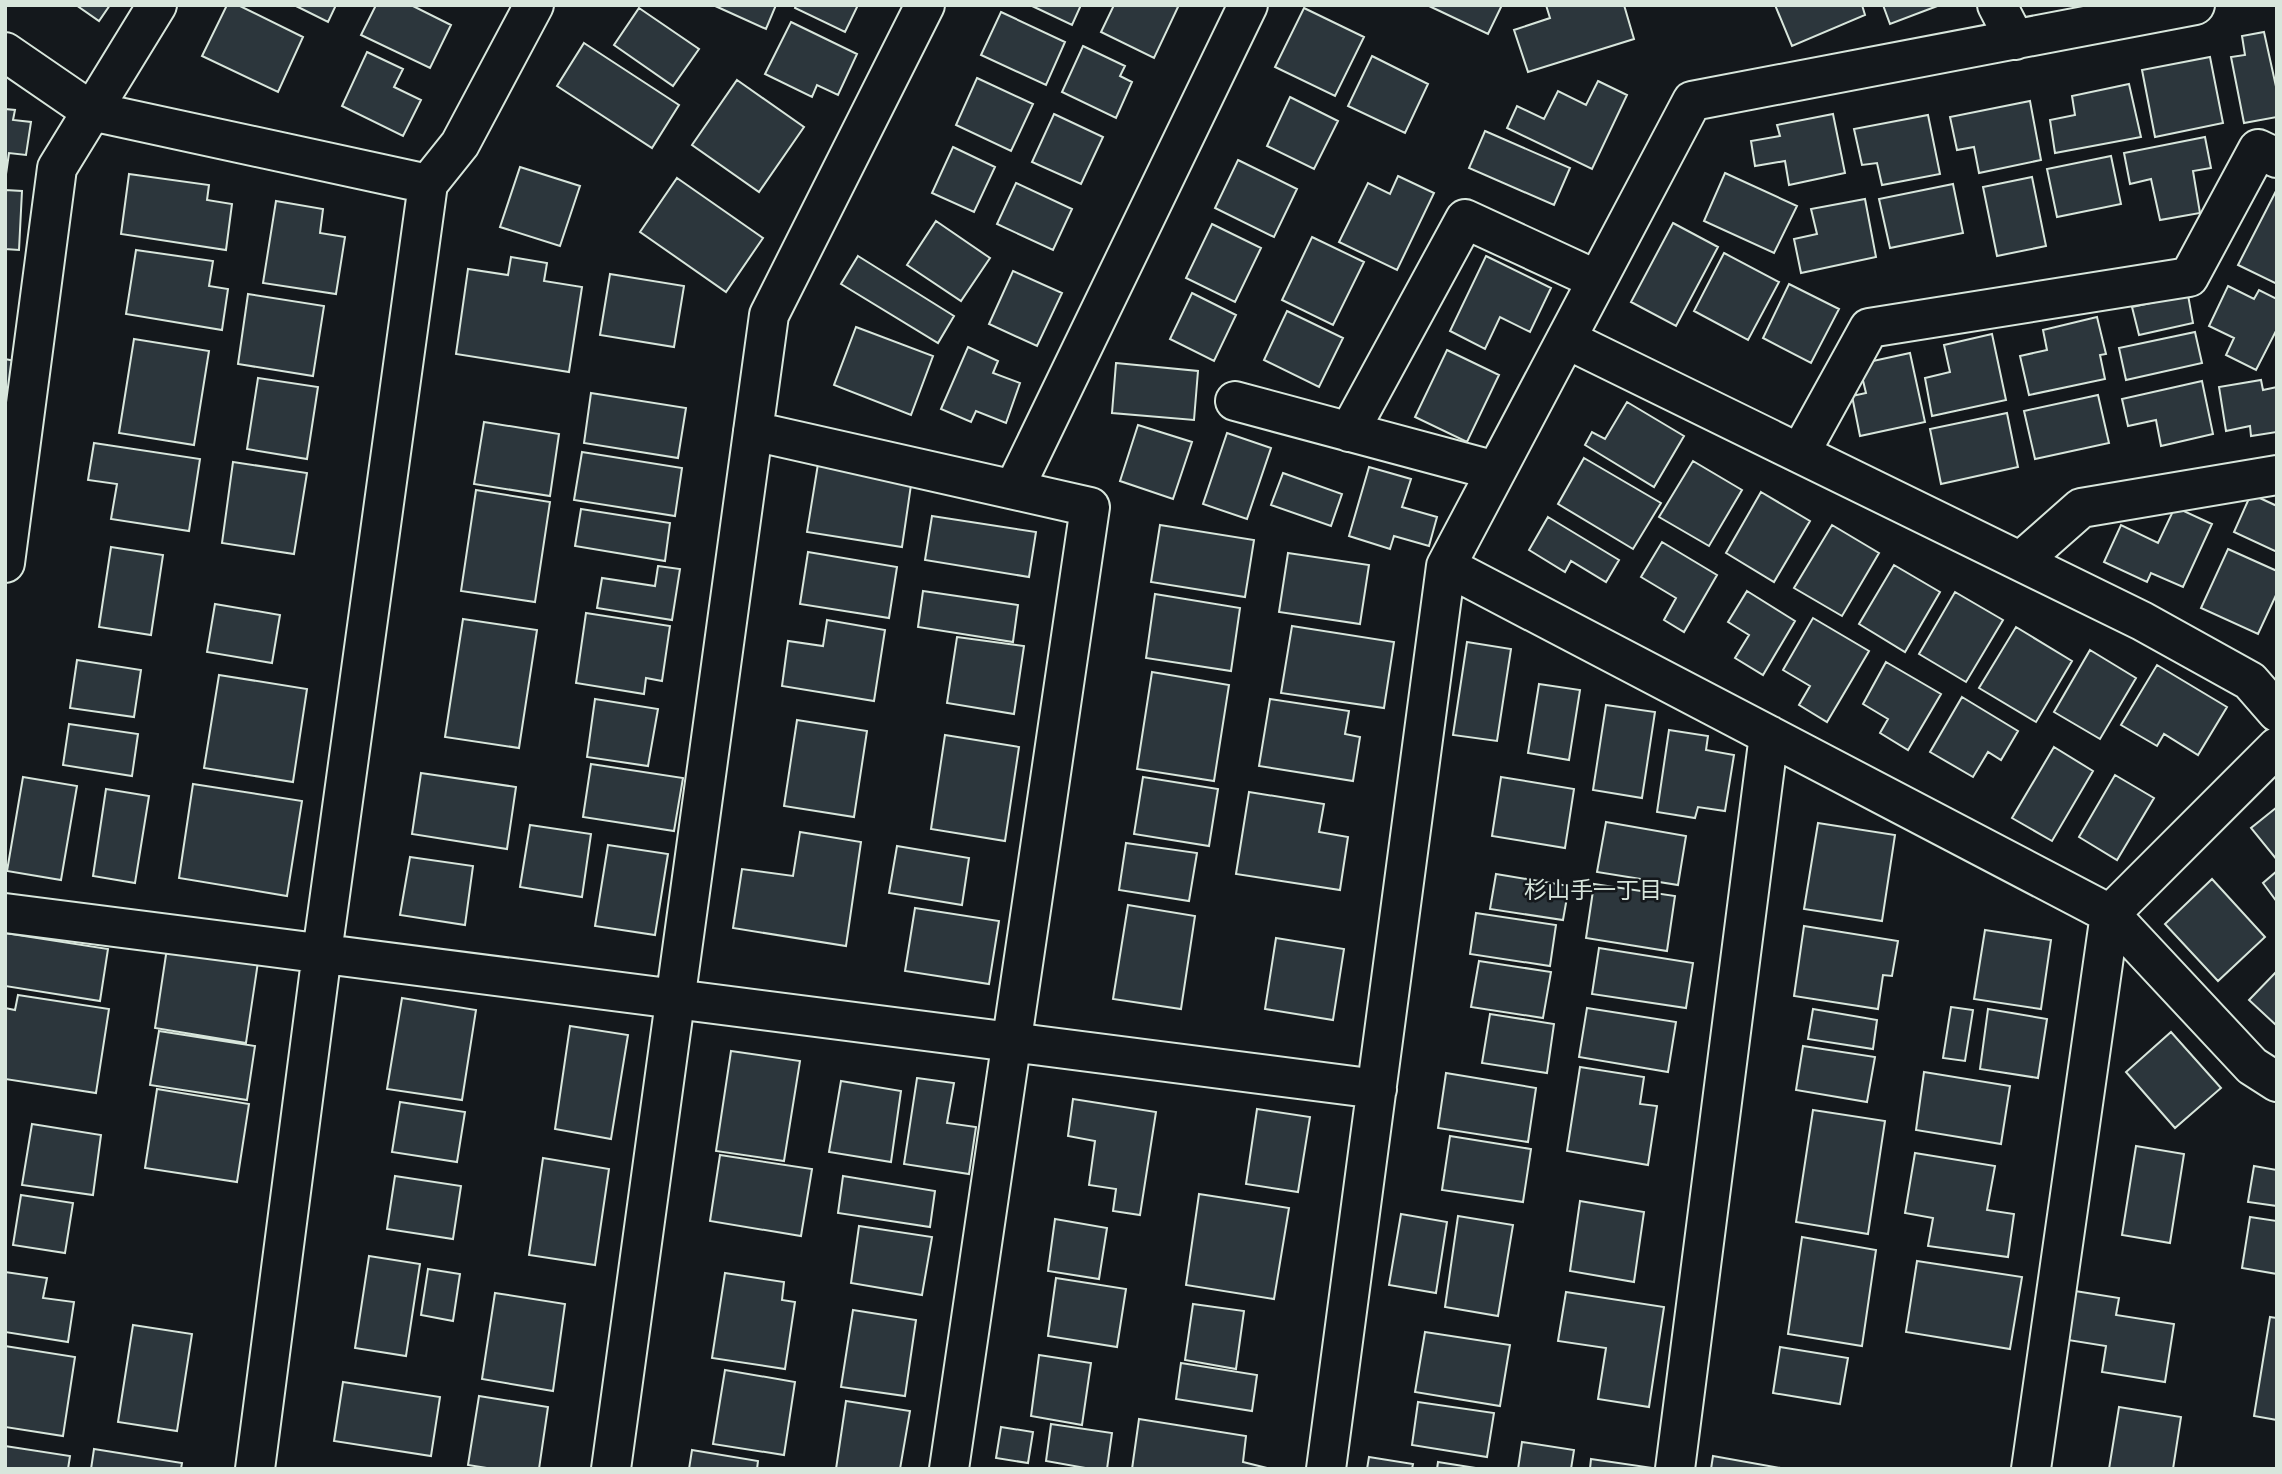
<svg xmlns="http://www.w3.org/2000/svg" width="2282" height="1474" viewBox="0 0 2282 1474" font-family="'Varela Round','Noto Sans JP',sans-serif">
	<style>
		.building { fill: #2c363c; stroke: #d8e6dc; stroke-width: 2 }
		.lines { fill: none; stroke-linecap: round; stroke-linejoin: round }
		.minor-casing { stroke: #d8e6dc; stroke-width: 42 }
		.minor { stroke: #14181c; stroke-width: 38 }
		.labels { text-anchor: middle; stroke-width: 5; stroke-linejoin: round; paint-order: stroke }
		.neighbourhood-label { font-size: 23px; fill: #d8e6dc; stroke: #14181c }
	</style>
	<rect width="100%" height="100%" fill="#14181c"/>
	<!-- building -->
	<path class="building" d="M76,5H110L99,21Z
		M227,5H238L303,37L278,92L202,56Z
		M294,5H336L328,22Z
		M376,5H411L451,25L430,68L361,35Z
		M713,5H776L766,29Z
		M796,5H858L845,32L795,8Z
		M1030,5H1081L1072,25Z
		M1114,5H1174L1178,7L1154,58L1101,32Z
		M1427,5H1502L1488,34Z
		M1546,5H1624L1634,39L1528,72L1514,30L1550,18Z
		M1775,5H1862L1865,15L1792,46Z
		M1883,5H1940L1890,24Z
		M639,8L699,49L673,86L614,45Z
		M1304,8L1364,37L1335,96L1275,67Z
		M1001,12L1065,42L1046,85L981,55Z
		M791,22L857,54L838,95L817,85L812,97L765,74Z
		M2264,32L2277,91V117L2244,123L2231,57L2245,55L2242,36Z
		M584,43L679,105L652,148L557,86Z
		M1083,46L1125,66L1120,76L1132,82L1116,118L1062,92Z
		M367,52L403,69L394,87L421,100L403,136L342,106Z
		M1372,56L1428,84L1405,133L1348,106Z
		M2210,57L2223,123L2155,137L2142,70Z
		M977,78L1033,104L1011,151L956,125Z
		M737,80L804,127L759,192L692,145Z
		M1598,81L1627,95L1592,169L1507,128L1517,106L1544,119L1558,91L1586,105Z
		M2129,84L2141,137L2055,153L2050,120L2075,115L2072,96Z
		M1290,97L1338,121L1314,169L1267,146Z
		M2030,101L2041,160L1979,173L1974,147L1957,150L1950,117Z
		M5,109L15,110L13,120L31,122L26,155L9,153L6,174Z
		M1054,114L1103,137L1081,184L1032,162Z
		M1833,114L1845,173L1789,185L1785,161L1755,166L1751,141L1780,136L1777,125Z
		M1928,115L1940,174L1882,185L1877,163L1862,165L1854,129Z
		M1485,131L1570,168L1554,205L1469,168Z
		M2205,137L2211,168L2193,171L2200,213L2160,220L2151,179L2130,184L2124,153Z
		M953,147L995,167L974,212L932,193Z
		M2111,156L2121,204L2057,217L2047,169Z
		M1238,160L1297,189L1274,237L1215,208Z
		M520,167L580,186L560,246L500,227Z
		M1725,173L1797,206L1774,253L1704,221Z
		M129,174L209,185L207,200L232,204L226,250L121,234Z
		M1398,176L1434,193L1397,270L1339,242L1368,183L1390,194Z
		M2032,177L2046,246L1997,256L1983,187Z
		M677,178L763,238L726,292L640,232Z
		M1016,183L1072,209L1053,250L997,224Z
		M1953,184L1963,233L1890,248L1879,199Z
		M5,190L22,191L19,250L5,249Z
		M2276,191L2277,192V284L2238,265Z
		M1865,199L1876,257L1801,273L1794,239L1817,234L1811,209Z
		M276,201L323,209L320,233L345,237L336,294L263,283Z
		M936,221L990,258L961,301L907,265Z
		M1673,223L1718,247L1676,326L1631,302Z
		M1212,224L1261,248L1235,302L1186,278Z
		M1312,237L1364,262L1333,325L1282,300Z
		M136,250L213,261L209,286L228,289L222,330L126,314Z
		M1724,253L1779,282L1748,340L1694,311Z
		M858,256L954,316L938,343L841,284Z
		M1486,256L1551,288L1530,332L1500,317L1485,349L1450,331Z
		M511,257L547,263L544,281L582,287L569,372L456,354L468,269L508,275Z
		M1013,271L1062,293L1037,346L989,324Z
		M610,274L684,286L674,347L600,335Z
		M1789,284L1839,309L1811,363L1763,338Z
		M2228,286L2254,299L2259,290L2277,299V329L2256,370L2226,355L2234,338L2209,326Z
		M1192,293L1236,315L1214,361L1170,339Z
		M248,294L324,306L313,376L238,364Z
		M2188,295L2193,323L2139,335L2132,307Z
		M1287,311L1343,338L1319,387L1264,360Z
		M2097,317L2106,354L2100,355L2105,379L2029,395L2020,356L2047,350L2043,330Z
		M856,327L933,356L911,415L834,385Z
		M2195,332L2202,363L2126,380L2119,348Z
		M1992,334L2006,400L1932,416L1925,378L1950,372L1944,345Z
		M134,339L209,351L194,445L119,433Z
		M968,347L998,361L993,373L1020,383L1006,423L976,411L971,422L941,409Z
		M1447,350L1499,375L1467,442L1415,417Z
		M1910,353L1925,422L1860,436L1852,396L1866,393L1859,364Z
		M5,359L15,361L9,399L5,398Z
		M1116,363L1198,371L1194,420L1112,413Z
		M258,378L318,387L307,459L247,449Z
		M2261,380L2263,390L2277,387V432L2251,436L2250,426L2226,431L2219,387Z
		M2202,381L2213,434L2161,446L2156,420L2128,426L2122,399Z
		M591,393L686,408L678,458L584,443Z
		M2098,395L2109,443L2035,459L2024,411Z
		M1627,402L1684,436L1654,487L1585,445L1592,432L1605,439Z
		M2007,413L2018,467L1941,484L1930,429Z
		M484,422L559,434L550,496L474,484Z
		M1138,425L1192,442L1173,499L1120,481Z
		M1227,433L1271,448L1247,519L1203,504Z
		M94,443L200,459L189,531L111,519L117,484L88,480Z
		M582,452L682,468L675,516L574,500Z
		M1584,458L1661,503L1633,549L1558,504Z
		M1693,461L1742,490L1709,546L1659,517Z
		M233,462L307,473L294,554L222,543Z
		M818,464L912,478L902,547L807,532Z
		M1369,467L1411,479L1402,507L1437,517L1429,546L1394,536L1390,549L1349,536Z
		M1283,473L1342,494L1331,526L1271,505Z
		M476,490L550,502L535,602L461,591Z
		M1761,492L1810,521L1774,582L1726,553Z
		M2251,494L2277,506V552L2234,532Z
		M2175,507L2212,524L2183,587L2151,573L2147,582L2104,562L2121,525L2158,543Z
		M581,509L670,523L665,561L575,546Z
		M932,516L1036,532L1029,577L925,560Z
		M1548,517L1619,560L1606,582L1571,561L1565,572L1529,550Z
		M1160,525L1254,540L1245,597L1151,582Z
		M1832,525L1879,553L1842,616L1794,588Z
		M1662,542L1717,575L1684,632L1664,620L1676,598L1641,577Z
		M111,547L163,555L151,635L99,627Z
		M2228,549L2277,571V593L2258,634L2201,608Z
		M808,552L897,567L889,618L800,604Z
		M1288,553L1369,565L1360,624L1279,612Z
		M1894,565L1940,592L1905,652L1859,624Z
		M658,566L680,569L672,620L597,608L602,578L655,586Z
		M923,591L1018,605L1013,642L918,627Z
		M1747,591L1795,621L1763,675L1735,658L1749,635L1728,622Z
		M1955,592L2003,620L1966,682L1919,654Z
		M1155,594L1240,608L1231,671L1146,658Z
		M215,604L280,615L272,663L207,652Z
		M586,613L670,626L662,681L646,678L644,694L576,683Z
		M1813,618L1869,651L1827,722L1799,705L1810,686L1783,670Z
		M463,619L537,630L519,748L445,737Z
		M827,620L885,630L874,701L782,686L788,641L823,646Z
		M1292,626L1394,642L1384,708L1281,693Z
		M2016,627L2072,661L2036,722L1979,688Z
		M957,637L1024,646L1014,714L947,703Z
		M1467,642L1511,649L1497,741L1453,735Z
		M2090,650L2136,678L2100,739L2054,712Z
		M77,660L141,670L134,717L70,708Z
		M1886,662L1941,694L1908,750L1880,733L1888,719L1863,704Z
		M2157,665L2227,707L2198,755L2164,734L2157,746L2121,725Z
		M1152,672L1229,685L1214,781L1137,769Z
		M219,675L307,689L293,782L204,768Z
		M1539,684L1580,690L1569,760L1528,753Z
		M1962,697L2018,731L2001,760L1988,752L1973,777L1930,752Z
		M595,699L658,709L648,766L587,757Z
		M1270,699L1349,711L1345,734L1360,737L1353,781L1259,766Z
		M1606,705L1655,712L1642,798L1593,790Z
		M797,720L867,731L854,817L784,806Z
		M69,724L138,734L132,776L63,765Z
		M1669,730L1708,736L1706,750L1734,755L1725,811L1698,807L1695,818L1657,812Z
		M945,735L1019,747L1005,841L931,829Z
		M2054,747L2093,771L2052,841L2012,818Z
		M591,764L683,778L674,831L583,817Z
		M421,773L516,787L507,849L412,834Z
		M2115,775L2154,798L2117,860L2079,837Z
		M23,777L77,786L61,880L7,871Z
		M1143,777L1218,789L1209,846L1134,834Z
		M1501,777L1574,789L1565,848L1492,836Z
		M193,784L302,801L287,896L179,878Z
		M106,789L149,796L135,883L93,876Z
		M1249,792L1324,804L1319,832L1348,837L1340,890L1236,874Z
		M2277,807V860L2251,828Z
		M1606,822L1686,836L1678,885L1597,872Z
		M1818,823L1895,835L1882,921L1804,909Z
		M530,825L591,834L582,897L520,887Z
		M800,832L861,842L846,946L733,928L742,869L793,876Z
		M1126,843L1197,853L1189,901L1119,890Z
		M608,845L668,854L655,935L595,926Z
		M897,846L969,858L962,905L889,893Z
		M410,857L473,866L465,925L400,915Z
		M2277,871V902L2263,883Z
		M1496,874L1569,886L1563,920L1490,909Z
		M2212,879L2265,937L2218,981L2165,924Z
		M1594,884L1675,896L1667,951L1586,938Z
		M1128,905L1195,916L1181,1009L1113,999Z
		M915,908L999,921L989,984L905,971Z
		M1476,913L1556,925L1550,966L1470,954Z
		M1804,926L1898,941L1892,976L1883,975L1878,1009L1794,996Z
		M1985,930L2051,940L2041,1009L1974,999Z
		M5,933L108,949L100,1001L5,986Z
		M1276,938L1344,949L1333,1020L1265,1009Z
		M167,948L258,962L246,1043L155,1028Z
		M1599,948L1693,963L1686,1008L1592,994Z
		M1479,961L1551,972L1543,1018L1471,1007Z
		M2277,971V1026L2249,1000Z
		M18,995L109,1009L96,1093L5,1079V1008L15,1010Z
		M402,998L476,1010L462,1100L387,1089Z
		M1951,1007L1973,1010L1965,1061L1943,1058Z
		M1587,1008L1676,1022L1668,1072L1579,1057Z
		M1813,1009L1877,1020L1873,1049L1808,1039Z
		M1988,1009L2047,1019L2038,1078L1980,1069Z
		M1490,1014L1554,1024L1547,1073L1482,1063Z
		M570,1026L628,1035L611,1139L555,1129Z
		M159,1031L255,1046L247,1100L150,1085Z
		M2171,1032L2221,1088L2175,1128L2126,1072Z
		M1803,1046L1875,1057L1867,1102L1796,1090Z
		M731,1051L800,1061L784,1161L716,1151Z
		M1580,1067L1644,1077L1640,1104L1657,1106L1648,1165L1567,1151Z
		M1924,1072L2010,1086L2001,1144L1916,1130Z
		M1446,1073L1536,1088L1528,1142L1438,1128Z
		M917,1078L954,1083L947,1123L976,1127L969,1174L904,1164Z
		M841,1081L901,1091L891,1162L829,1152Z
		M157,1089L249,1104L237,1182L145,1168Z
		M1073,1099L1156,1112L1140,1215L1113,1211L1116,1189L1089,1185L1095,1141L1068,1136Z
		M400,1102L465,1112L457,1162L392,1152Z
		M1257,1109L1310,1117L1298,1192L1246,1184Z
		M1813,1110L1885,1121L1868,1234L1796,1222Z
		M32,1124L101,1135L93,1195L22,1185Z
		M1450,1136L1531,1149L1523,1202L1442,1190Z
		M2136,1146L2184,1154L2170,1243L2122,1235Z
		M1915,1153L1995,1166L1987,1210L2014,1214L2008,1257L1928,1246L1933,1218L1905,1213Z
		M720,1155L812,1169L801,1236L710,1221Z
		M543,1158L609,1169L595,1265L529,1255Z
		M2254,1166L2277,1170V1206L2248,1202Z
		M395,1176L461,1186L453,1239L387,1229Z
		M843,1176L935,1191L930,1227L838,1213Z
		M1199,1194L1289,1208L1274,1299L1186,1285Z
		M21,1195L73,1203L65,1253L13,1245Z
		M1580,1201L1644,1212L1634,1282L1570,1271Z
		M1401,1214L1447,1222L1436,1293L1389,1285Z
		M1458,1216L1513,1225L1498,1316L1445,1307Z
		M2250,1217L2277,1221V1274L2242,1268Z
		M1055,1219L1107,1228L1099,1279L1048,1271Z
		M859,1226L932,1237L922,1295L851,1283Z
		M1802,1237L1876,1250L1862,1346L1788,1334Z
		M369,1256L420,1264L406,1356L355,1348Z
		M1917,1261L2022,1277L2010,1349L1906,1332Z
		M428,1269L460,1274L453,1321L421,1315Z
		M5,1272L47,1278L43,1298L74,1302L68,1342L5,1332Z
		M725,1273L784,1282L782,1300L795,1302L785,1369L712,1358Z
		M1056,1278L1126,1289L1117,1347L1048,1336Z
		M2075,1291L2119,1298L2116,1315L2174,1324L2165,1382L2102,1372L2106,1346L2068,1340Z
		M1566,1292L1664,1307L1649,1407L1598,1399L1606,1348L1558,1341Z
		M495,1293L565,1304L553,1391L482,1379Z
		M1193,1304L1244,1311L1236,1369L1185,1360Z
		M853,1310L916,1320L905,1396L841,1387Z
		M2270,1317L2277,1318V1420L2254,1416Z
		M133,1325L192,1334L177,1431L118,1422Z
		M1425,1332L1510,1345L1500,1406L1415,1392Z
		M5,1346L75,1357L63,1436L5,1427Z
		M1780,1347L1848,1358L1840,1404L1773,1393Z
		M1039,1355L1091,1363L1082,1425L1031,1416Z
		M1181,1363L1257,1375L1252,1411L1176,1399Z
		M725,1370L795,1382L784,1455L713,1444Z
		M343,1382L440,1397L431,1456L334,1441Z
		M479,1396L548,1407L539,1469H493L468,1465Z
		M846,1401L910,1411L900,1469H836Z
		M1418,1402L1494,1413L1487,1457L1412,1445Z
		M2119,1407L2181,1417L2173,1469H2109Z
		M1139,1419L1246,1436L1243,1462L1271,1469H1132Z
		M1051,1424L1112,1433L1107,1469H1091L1046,1461Z
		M1001,1427L1033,1432L1028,1463L996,1458Z
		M1522,1442L1574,1450L1571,1469H1518Z
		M5,1446L70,1456L68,1469H5Z
		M94,1449L182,1463L181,1469H91Z
		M692,1450L758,1461L757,1469H689Z
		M1713,1456L1786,1469H1711Z
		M1369,1457L1413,1464L1412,1469H1367Z
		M1591,1459L1653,1468V1469H1590Z
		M1438,1462L1482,1469H1437Z"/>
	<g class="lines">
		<!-- minor casing -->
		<g class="minor-casing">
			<path id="minor" d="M1997,5L2015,40
				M5,52L91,111L428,184L460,144L534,5
				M1566,339L2142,621L2250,681L2277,712
				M1235,401L1496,471
				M753,431L1090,507L949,1469
				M1349,432L1465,219L1597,280
				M1800,453L1869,328L2189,277L2258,149L2277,158
				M1014,489L1248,5
				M2021,561L2081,508L2277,475
				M5,563L57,168L157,5
				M1446,566L2110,914L2252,1066L2277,1082
				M5,913L1377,1089
				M255,1469L322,953L428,184
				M611,1469L769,315L925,5
				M1326,1469L1446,566L1692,101L2195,5
				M1675,1469L1769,735
				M2031,1469L2110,914L2277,747"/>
		</g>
		<!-- minor -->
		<use href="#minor" class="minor"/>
	</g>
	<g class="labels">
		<!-- neighbourhood labels -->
		<g class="neighbourhood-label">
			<text x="1593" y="898">杉山手一丁目</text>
		</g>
	</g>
	<!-- border -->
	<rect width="2282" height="1474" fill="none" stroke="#d8e6dc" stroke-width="14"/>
</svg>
